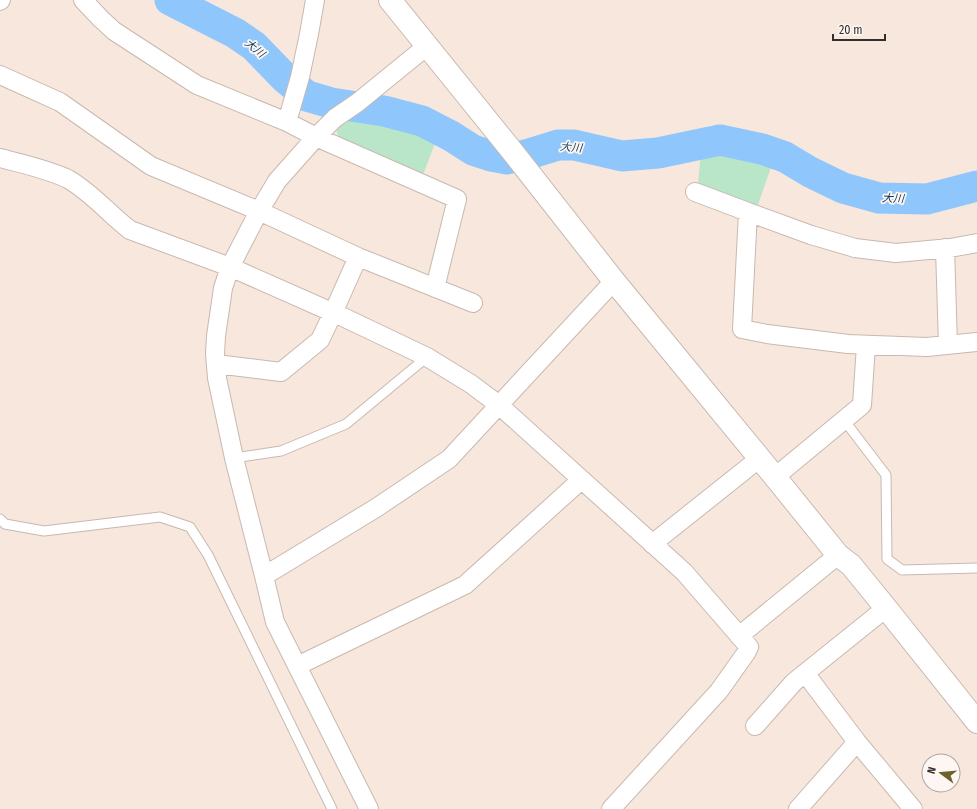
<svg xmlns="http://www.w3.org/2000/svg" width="977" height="809" viewBox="0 0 977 809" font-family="'Fira Sans Condensed','Noto Sans JP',sans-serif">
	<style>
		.green { fill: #b9e6c8 }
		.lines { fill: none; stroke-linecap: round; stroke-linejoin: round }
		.river { stroke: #8fc6fc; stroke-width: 31 }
		.service-casing { stroke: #c8b9af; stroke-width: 11 }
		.minor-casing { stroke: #c8b9af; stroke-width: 20 }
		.tertiary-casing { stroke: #c8b9af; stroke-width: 24 }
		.service { stroke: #fff; stroke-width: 9 }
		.minor { stroke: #fff; stroke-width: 18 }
		.tertiary { stroke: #fff; stroke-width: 22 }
		.labels { text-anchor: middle; stroke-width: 3.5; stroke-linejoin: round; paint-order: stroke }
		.water-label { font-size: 11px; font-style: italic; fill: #0e375a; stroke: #fdf6f2 }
	</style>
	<rect width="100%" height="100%" fill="#f7e7dd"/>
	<!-- green -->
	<path class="green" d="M356,110L420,124L439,133L421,180L340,143L336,129Z
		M701,149H717L773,162L756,210L698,185Z"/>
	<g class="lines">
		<!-- river -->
		<path class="river" d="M170,0L235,33L254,46L285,78L307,96L331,103L384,111L422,121L451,136L473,150L491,156L507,159L529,154L558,145H574L622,156L658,153L720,140L762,149L785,157L810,172L843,188L879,198L927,199L977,186"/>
		<!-- service casing -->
		<g class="service-casing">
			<path id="service" d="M844,420L886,475L887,559L902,570L977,568
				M234,458L281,451L346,424L427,357
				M0,519L5,524L44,531L160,517L190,527L208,555L332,809"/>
		</g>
		<!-- minor casing -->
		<g class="minor-casing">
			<path id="minor" d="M83,0L101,19L114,31L197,85L287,122L316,137L457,199L435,288
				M0,1L1,0
				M0,75L60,102L151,166L259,211L358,257L473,303
				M287,122L300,77L309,34L315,0
				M0,158C23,164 47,169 68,179C91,192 109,214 130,230L230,267L343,317L427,357L471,384L499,405L614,281
				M695,192L748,212
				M977,243L950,248L896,253L855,248L811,235L748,212L742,329L767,334L848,344L927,347L977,342
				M945,248L948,345
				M216,364L281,372L320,340L333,313L358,257
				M775,477L862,405L866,345
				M652,544L760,458
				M264,576L376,508L449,459L499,405L684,572L749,647L746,653L719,691L611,809
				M739,636L838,555
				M297,666L465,585L581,480
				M805,673L857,742L913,809
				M755,726L794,682L886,608
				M369,809L275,622L264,576L234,458L217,378L215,354L216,336L223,288L230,267L259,211L277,181L316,137L335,118L357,103L427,46
				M798,809L857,742"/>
		</g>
		<!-- tertiary casing -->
		<g class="tertiary-casing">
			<path id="tertiary" d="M390,0L508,146L614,281L775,477L838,555L851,565L886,608L977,722"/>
		</g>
		<!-- service -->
		<use href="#service" class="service"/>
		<!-- minor -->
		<use href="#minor" class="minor"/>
		<!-- tertiary -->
		<use href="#tertiary" class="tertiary"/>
	</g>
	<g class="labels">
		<!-- water labels -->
		<g class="water-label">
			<text transform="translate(255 48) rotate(40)" y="4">大川</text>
			<text transform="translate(571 147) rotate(5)" y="4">大川</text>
			<text transform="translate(893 198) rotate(3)" y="4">大川</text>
		</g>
	</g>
	<!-- north arrow -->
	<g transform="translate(941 773) rotate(286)"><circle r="19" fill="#fdf6f2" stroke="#ada6a2"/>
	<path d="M0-3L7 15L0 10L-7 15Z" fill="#6c622e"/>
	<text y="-6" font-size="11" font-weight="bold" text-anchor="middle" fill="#342e2a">N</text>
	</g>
	<!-- scale -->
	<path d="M833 34v6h52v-6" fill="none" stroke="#342e2a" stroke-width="2"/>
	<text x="839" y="34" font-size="12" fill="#342e2a" stroke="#fdf6f2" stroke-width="3" paint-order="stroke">20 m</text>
</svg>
